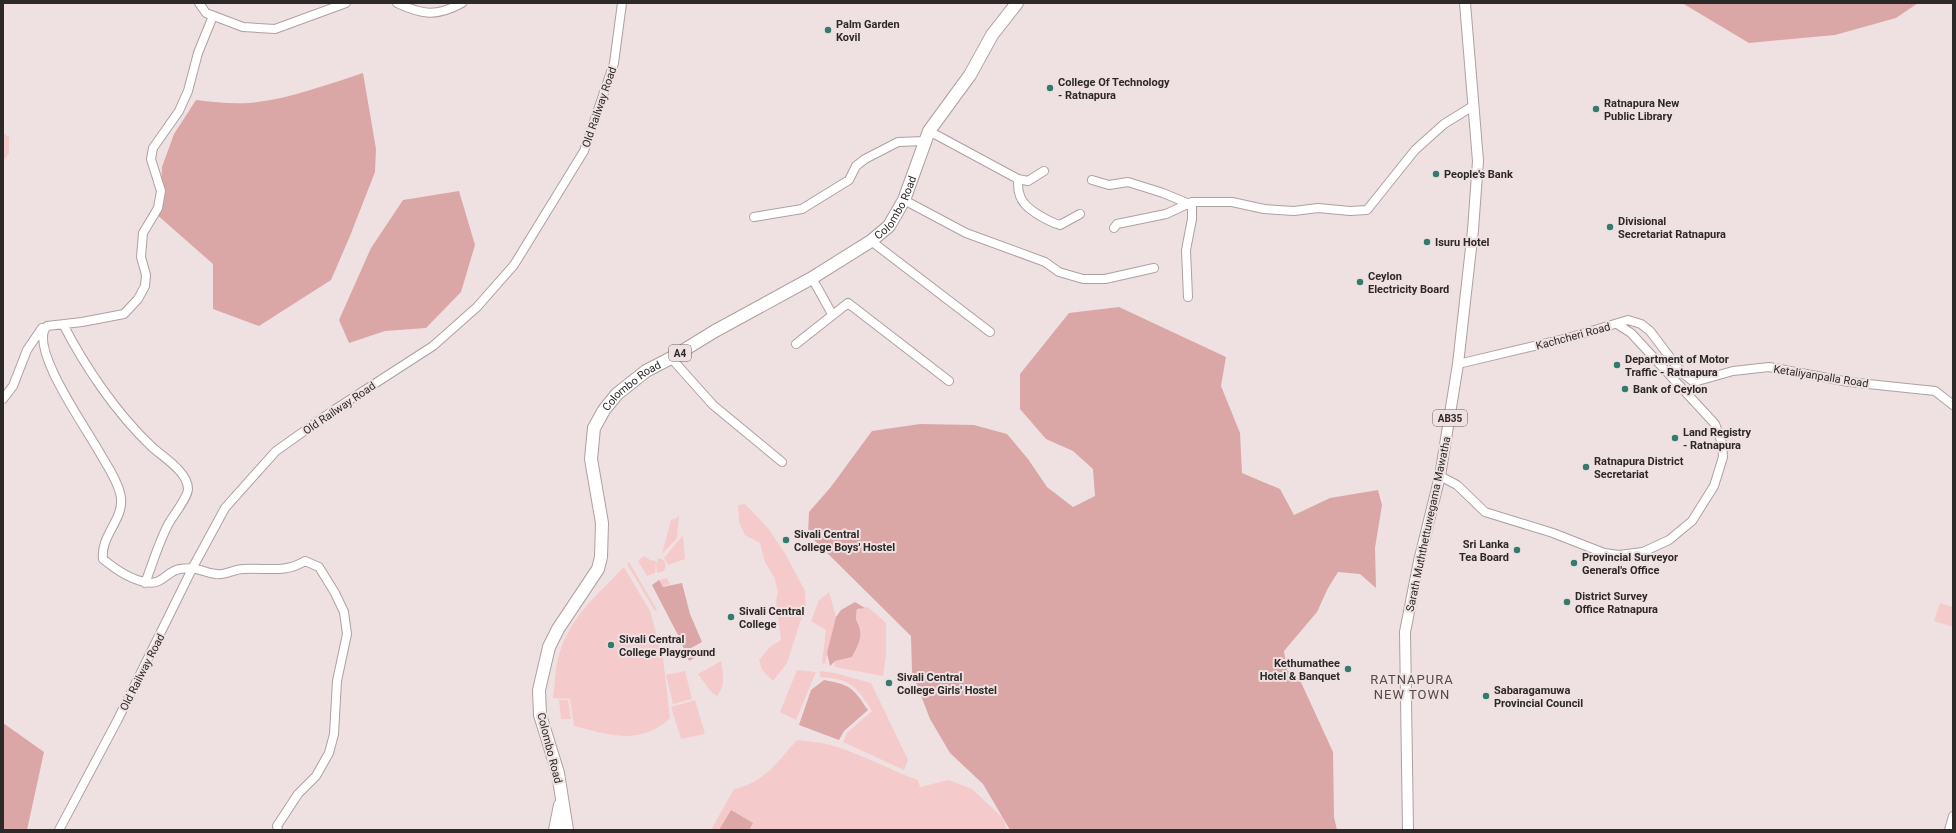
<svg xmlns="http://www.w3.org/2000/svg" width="1956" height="833" viewBox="0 0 1956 833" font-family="Roboto,sans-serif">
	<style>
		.green { fill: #f4cbca }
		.forest { fill: #daa7a6 }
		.water { fill: #dba8a7 }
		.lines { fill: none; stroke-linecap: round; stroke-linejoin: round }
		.minor-casing { stroke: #ada1a0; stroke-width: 10 }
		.major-casing { stroke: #ada1a0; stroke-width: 12 }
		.highway-casing { stroke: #ada1a0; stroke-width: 14 }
		.minor { stroke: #fff; stroke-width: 8 }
		.major { stroke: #fff; stroke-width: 10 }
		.highway { stroke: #fff; stroke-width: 12 }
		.poi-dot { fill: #357a6e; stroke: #efe1e1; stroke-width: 1.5 }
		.labels { text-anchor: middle; stroke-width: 4; stroke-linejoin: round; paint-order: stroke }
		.shield { fill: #efe1e1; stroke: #686060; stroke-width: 1 }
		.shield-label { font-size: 10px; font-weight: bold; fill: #2e2929 }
		.poi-label { font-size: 11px; font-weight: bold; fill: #2e2929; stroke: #efe1e1; text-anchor: start }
		.street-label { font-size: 11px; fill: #2e2929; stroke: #efe1e1 }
		.quarter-label { font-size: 13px; letter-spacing: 1px; fill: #554a49; stroke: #efe1e1 }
	</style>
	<rect width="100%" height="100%" fill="#efe1e1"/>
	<!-- green -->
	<path class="green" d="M3,133L9,137V153L3,161Z
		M745,504L768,528L786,555L805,591L806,604L787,663L773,681L762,670L759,660L770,647L781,640L776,601L778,592L774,577L765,562L760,543L745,535L739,522L738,505Z
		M679,515L677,538L662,554L671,520L677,518Z
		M683,535L685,559L668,565L664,558Z
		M644,556L650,560L656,561L655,573L647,576L638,561Z
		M658,558L664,560L666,566L664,571L657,573L656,564Z
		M629,562L657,610L655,611L627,564Z
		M624,567L650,611L663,658L670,718C640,746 610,735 574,726L570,699L553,698C555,684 555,669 559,655C569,618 598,594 624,567Z
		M667,578L670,584L662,587L659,580Z
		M829,592L836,617L825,664L822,663L826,630L811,621L819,600Z
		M1940,603L1953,607V627L1934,621Z
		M868,607L886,623V656L883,676L835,667L834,661L852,657C856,649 862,640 860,630C858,619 854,624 857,609Z
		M721,661C723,674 726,685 717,696L712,693L698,674Z
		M797,670L816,672L796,720L780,712Z
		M685,671L692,699L673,704L666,675Z
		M820,671L835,673L871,683L908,760L904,770L843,742L847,733L872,711C856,685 850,679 820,677Z
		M559,700H568L571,719H561Z
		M695,700L705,734L681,739L671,707Z
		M797,740C805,741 814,742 822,743C855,750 886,769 918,780L920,787L949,780L972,789L1003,818L1007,830H711L734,789C764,783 778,761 797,740Z"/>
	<!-- forest -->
	<path class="forest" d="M1682,3H1918L1896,18L1835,35L1749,43Z
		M363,73L376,149L375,172L350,236L331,280L259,326L213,309V264L155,213L161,191L162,167L174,134L196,100C213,102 231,104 249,103C286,100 326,85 363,73Z
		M459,191L475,245L461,292L426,328L385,331L349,343L339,320L371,248L403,200Z
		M1119,307L1226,357L1221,386L1240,433L1242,473L1280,489L1294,515L1330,498L1378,490L1382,505L1375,548L1376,588L1360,574L1338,572L1328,588L1317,612L1284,651L1287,670L1300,680L1333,752L1334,817L1337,830H1010L983,784L950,753L930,719L912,672L911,636L808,534L809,512L830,488L872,431L920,424L974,425L1007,434L1028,459L1047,487L1073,507L1095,496L1093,469L1073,451L1046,439L1020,409V374L1069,313Z
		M659,580L663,587L682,583L690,614L702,642L691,648L696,657L689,661L679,637L652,585Z
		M3,723L44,752L27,830H3Z"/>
	<!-- water -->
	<path class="water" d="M855,602L865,608L857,609C854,624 858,619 860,630C862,640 856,649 852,657L835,661L830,666L827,653L836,617L841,610Z
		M824,680C851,685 852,687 868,710L844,731L839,740L799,725L811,690Z
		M731,810L753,823L749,830H719Z"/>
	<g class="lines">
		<!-- minor casing -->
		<g class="minor-casing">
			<path id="minor" d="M199,3L206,13L243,27L275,29L346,3
				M397,3C423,15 436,17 462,3
				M213,16L198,53L188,91L179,111L153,148L151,159L161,191L158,208L143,233L141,257L146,275L145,286L138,299L124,314L82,322L47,326C27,347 89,432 101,455C108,467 117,480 120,493C127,518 100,534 103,559C115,569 129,579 145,582C163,586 166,571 180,569C199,566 200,572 216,574C224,576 234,569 243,569C266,567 284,574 305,561L319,567L335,593L344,612L347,634L337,681L334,734L329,753L316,776L298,794L277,826L278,830
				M929,131L1018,179C1018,187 1018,196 1024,203C1031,212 1050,222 1060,225L1080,214
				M1018,179L1028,181L1044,171
				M1092,180L1109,185L1128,182L1163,193L1187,203
				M904,200L966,233L1045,262L1059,272L1083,279H1105L1154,268
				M754,217L802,209L849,180L856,166L865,159L898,142L925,141
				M1114,228L1117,224L1166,214L1192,202H1232L1264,209L1294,211L1318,208L1350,211L1367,210L1415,150L1444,124L1473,106
				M871,241L990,332
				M812,278L832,314
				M1188,297L1186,250L1192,219V202
				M63,324C85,367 117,414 152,447C163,457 188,472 188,489C188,497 173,516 169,523C159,541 153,563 145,583
				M796,344L848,303L949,381
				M671,358L713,405L782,462
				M1458,364L1568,338L1628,320L1641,324L1650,331L1681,372L1694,382L1733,371L1769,367L1849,382L1935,391L1953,405
				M3,399L13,386L27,350L42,328
				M1440,476L1457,485L1485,512L1553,533L1604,553L1619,555L1643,552L1669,540L1692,521L1714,486L1723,457L1722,443L1715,424L1631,333L1617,324
				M59,830L117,721L193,567L225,508L276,451L334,410L433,346L477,307L514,265L584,151L614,63L622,3
				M1949,830L1953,816"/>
		</g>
		<!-- major casing -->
		<g class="major-casing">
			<path id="major" d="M1408,830L1405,632L1419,561L1440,476L1458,364L1473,230L1478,161L1465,3"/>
		</g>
		<!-- highway casing -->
		<g class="highway-casing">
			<g id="highway">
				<path d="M555,830L560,805"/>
				<path id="s1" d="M567,830L558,773L540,715L539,690L549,647L558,629L598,569L601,557L602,523L591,459L594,428L604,410L617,394L646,371L671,358L715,331L812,278L871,241L889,226L904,200L929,131L970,75L992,35L1017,3"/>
			</g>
		</g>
		<!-- minor -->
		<use href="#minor" class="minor"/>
		<!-- major -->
		<use href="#major" class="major"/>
		<!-- highway -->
		<use href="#highway" class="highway"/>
	</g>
	<!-- markers -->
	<g class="poi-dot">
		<circle cx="828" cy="30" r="4"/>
		<circle cx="1050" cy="88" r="4"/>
		<circle cx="1596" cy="109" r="4"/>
		<circle cx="1436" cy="174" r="4"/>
		<circle cx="1610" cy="227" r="4"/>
		<circle cx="1427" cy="242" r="4"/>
		<circle cx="1360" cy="282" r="4"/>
		<circle cx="1617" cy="365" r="4"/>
		<circle cx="1625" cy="389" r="4"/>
		<circle cx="1675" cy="438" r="4"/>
		<circle cx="1586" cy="467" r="4"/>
		<circle cx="786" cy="540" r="4"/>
		<circle cx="1517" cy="550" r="4"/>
		<circle cx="1574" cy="563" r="4"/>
		<circle cx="1567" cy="602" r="4"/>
		<circle cx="731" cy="617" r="4"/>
		<circle cx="611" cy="645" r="4"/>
		<circle cx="1348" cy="669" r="4"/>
		<circle cx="889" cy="683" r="4"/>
		<circle cx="1486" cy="696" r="4"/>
	</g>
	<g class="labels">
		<!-- shield labels -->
		<g class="shield">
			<rect x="669" y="345" width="22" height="16" rx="3"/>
			<rect x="1433" y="410" width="34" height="16" rx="3"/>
		</g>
		<g class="shield-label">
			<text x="680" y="357">A4</text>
			<text x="1450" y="422">AB35</text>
		</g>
		<!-- poi labels -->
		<g class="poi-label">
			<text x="836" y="28">Palm Garden<tspan x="836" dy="13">Kovil</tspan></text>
			<text x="1058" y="86">College Of Technology<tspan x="1058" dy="13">- Ratnapura</tspan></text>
			<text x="1604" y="107">Ratnapura New<tspan x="1604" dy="13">Public Library</tspan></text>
			<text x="1444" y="178">People's Bank</text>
			<text x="1618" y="225">Divisional<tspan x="1618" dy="13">Secretariat Ratnapura</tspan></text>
			<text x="1435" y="246">Isuru Hotel</text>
			<text x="1368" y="280">Ceylon<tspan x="1368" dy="13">Electricity Board</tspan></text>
			<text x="1625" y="363">Department of Motor<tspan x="1625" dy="13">Traffic - Ratnapura</tspan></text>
			<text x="1633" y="393">Bank of Ceylon</text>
			<text x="1683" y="436">Land Registry<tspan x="1683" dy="13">- Ratnapura</tspan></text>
			<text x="1594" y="465">Ratnapura District<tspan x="1594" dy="13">Secretariat</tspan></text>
			<text x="794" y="538">Sivali Central<tspan x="794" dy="13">College Boys' Hostel</tspan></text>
			<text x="1509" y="548" text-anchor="end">Sri Lanka<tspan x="1509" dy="13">Tea Board</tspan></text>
			<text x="1582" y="561">Provincial Surveyor<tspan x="1582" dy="13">General's Office</tspan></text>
			<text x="1575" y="600">District Survey<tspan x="1575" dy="13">Office Ratnapura</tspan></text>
			<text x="739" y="615">Sivali Central<tspan x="739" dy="13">College</tspan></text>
			<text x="619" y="643">Sivali Central<tspan x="619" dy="13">College Playground</tspan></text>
			<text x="1340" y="667" text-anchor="end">Kethumathee<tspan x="1340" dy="13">Hotel &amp; Banquet</tspan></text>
			<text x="897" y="681">Sivali Central<tspan x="897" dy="13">College Girls' Hostel</tspan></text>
			<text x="1494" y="694">Sabaragamuwa<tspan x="1494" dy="13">Provincial Council</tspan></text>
		</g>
		<!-- street labels -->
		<g class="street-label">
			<text transform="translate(599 107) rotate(-71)" y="4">Old Railway Road</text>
			<text dy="4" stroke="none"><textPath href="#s1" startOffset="803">Colombo Road</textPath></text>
			<text transform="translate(1573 336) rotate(-15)" y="4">Kachcheri Road</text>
			<text transform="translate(1821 376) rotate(9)" y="4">Ketaliyanpalla Road</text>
			<text dy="4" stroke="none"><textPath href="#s1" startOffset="480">Colombo Road</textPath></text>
			<text transform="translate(339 408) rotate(-34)" y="4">Old Railway Road</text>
			<text transform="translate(1428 524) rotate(-78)" y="4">Sarath Muththettuwegama Mawatha</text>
			<text transform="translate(142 672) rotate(-63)" y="4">Old Railway Road</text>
			<text transform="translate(550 748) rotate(76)" y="4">Colombo Road</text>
		</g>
		<!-- quarter labels -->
		<g class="quarter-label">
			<text x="1412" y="684">RATNAPURA<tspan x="1412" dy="15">NEW TOWN</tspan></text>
		</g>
	</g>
	<!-- border -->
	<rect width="1956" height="833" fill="none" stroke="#2e2929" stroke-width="8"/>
</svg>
